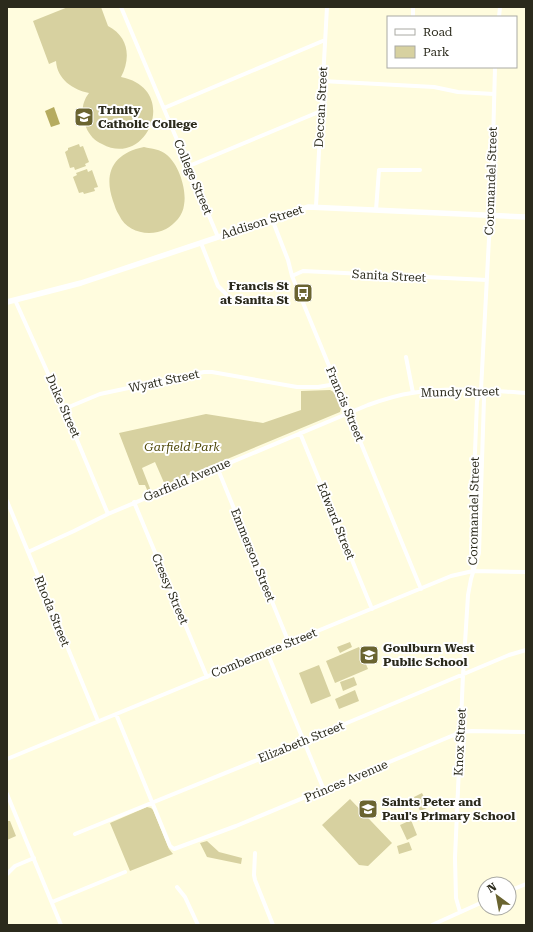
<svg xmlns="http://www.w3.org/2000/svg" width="533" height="932" viewBox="0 0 533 932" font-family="'Roboto Serif',serif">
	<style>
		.green { fill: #d7d1a0 }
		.water { fill: #b5ab5f }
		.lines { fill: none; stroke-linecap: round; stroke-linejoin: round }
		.street { stroke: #fff; stroke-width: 4 }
		.secondary { stroke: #fff; stroke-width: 5.5 }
		.labels { text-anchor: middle; stroke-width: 4; stroke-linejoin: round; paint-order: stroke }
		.street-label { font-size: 12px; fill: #2b2a1c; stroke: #fff }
		.poi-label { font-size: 12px; font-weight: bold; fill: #2b2a1c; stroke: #fff; text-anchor: start }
		.park-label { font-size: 12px; font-style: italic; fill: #4f480a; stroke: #fff }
	</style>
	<rect width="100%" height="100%" fill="#fffcde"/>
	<!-- green -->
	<path class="green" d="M68,7H101L108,26C129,37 131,58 121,77C181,89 147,169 102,144C95,141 89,135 86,127C81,116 81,103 89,93C73,90 57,79 56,61L49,64L33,21Z
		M79,144L80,147L83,146L89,162L85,164L86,166L75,170L74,167L70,168L65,152L68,150V148Z
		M144,147C152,149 160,149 167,155C179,165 187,190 184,205C183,215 175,224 166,229C150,237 127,233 119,215C116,211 115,206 113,201C103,172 114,153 144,147Z
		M87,169L88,172L92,170L98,187L94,188L95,191L84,194L83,192L79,193L73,177L77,175L76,173Z
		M330,390C338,393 343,404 340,412L165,485L155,462L142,468L151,491L148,492L145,485H139L119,433L206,414L263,423L301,410V391Z
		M350,642L352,647L340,653L337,647Z
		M359,647L368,669L335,683L326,661Z
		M319,665L331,696L311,704L299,673Z
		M354,677L357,685L343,691L340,682Z
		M355,690L359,701L339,709L335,699Z
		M422,793L429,807L420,811L414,797Z
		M350,799L392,843L368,866L359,865L322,825Z
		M147,807L151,808L153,810L169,849L173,854L130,871L110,823Z
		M411,820L417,835L407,840L400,825Z
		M7,821H10L16,836L7,840Z
		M207,841L219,852L242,858L241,864L207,857L200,843Z
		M409,842L412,850L399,854L397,846Z"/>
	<!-- water -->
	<path class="water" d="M54,107L60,124L51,127L45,111Z"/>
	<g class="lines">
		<!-- street -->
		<path class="street" d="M121,7L218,237
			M413,15V7
			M499,17L500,7
			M322,81L434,87L458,92L494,94
			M164,108L325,40
			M189,166L321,111
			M316,206L327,7
			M376,210L379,170H420
			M272,219L288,260L292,276L421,589
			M201,243L218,286L226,294
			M292,276L303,271L487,280
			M15,300L64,409L108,514
			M406,357L413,393
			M64,409L100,394L204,372H212L297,387H318L336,384
			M300,433L372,609
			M217,467L289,643
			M7,501L98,721
			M134,502L207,677
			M28,552L74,531L108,514L368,405C382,400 397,395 412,393C450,386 489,391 526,393
			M473,569L471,554L477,401L481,390L492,182L495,67
			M267,652L324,790
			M116,714L170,846L174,849L236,826L461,732L472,731L526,732
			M7,759L451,576L473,571L526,572
			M7,794L61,925
			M75,834L304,741L509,655L526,650
			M255,853L254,875L255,880L273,925
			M7,874L15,866L34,858
			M177,887L185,897L198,925
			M509,891L526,884
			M52,902L125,872
			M460,912L456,898L455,858L463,675L468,595L471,579L479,553L484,399L481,390
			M432,925L485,901"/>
		<!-- secondary -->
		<path class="secondary" d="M7,302L81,283L308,207L526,217"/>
	</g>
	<!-- icons -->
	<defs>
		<g id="school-square" transform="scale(1)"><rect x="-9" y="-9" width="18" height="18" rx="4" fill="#6a6430" stroke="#fff"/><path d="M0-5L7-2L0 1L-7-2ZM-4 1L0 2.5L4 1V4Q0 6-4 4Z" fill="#fff"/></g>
		<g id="bus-square" transform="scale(1)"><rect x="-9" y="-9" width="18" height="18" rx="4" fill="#6a6430" stroke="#fff"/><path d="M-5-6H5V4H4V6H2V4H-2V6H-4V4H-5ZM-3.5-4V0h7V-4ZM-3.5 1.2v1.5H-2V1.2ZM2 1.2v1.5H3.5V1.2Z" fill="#fff"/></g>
	</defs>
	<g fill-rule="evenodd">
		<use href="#school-square" x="84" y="117"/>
		<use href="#bus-square" x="303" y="293"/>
		<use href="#school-square" x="369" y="655"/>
		<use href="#school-square" x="368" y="809"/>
	</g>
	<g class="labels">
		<!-- street labels -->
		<g class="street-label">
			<text transform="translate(321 107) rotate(-87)" y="4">Deccan Street</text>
			<text transform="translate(193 177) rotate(67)" y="4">College Street</text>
			<text transform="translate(491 181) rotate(-88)" y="4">Coromandel Street</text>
			<text transform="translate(262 222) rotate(-18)" y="4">Addison Street</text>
			<text transform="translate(389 276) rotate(3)" y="4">Sanita Street</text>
			<text transform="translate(164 381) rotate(-12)" y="4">Wyatt Street</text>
			<text transform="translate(460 392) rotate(-1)" y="4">Mundy Street</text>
			<text transform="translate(345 404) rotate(67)" y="4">Francis Street</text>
			<text transform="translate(63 406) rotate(66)" y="4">Duke Street</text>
			<text transform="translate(187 480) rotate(-23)" y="4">Garfield Avenue</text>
			<text transform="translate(474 511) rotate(-89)" y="4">Coromandel Street</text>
			<text transform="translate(336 521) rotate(68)" y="4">Edward Street</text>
			<text transform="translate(253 555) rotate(68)" y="4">Emmerson Street</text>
			<text transform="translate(170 589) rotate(67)" y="4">Cressy Street</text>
			<text transform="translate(52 611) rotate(68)" y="4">Rhoda Street</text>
			<text transform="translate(264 653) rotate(-22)" y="4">Combermere Street</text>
			<text transform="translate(301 742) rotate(-22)" y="4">Elizabeth Street</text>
			<text transform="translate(460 742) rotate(-87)" y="4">Knox Street</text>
			<text transform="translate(346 781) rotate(-23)" y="4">Princes Avenue</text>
		</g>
		<!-- poi labels -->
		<g class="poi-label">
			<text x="98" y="114">Trinity<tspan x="98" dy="14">Catholic College</tspan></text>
			<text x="289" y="290" text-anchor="end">Francis St<tspan x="289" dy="14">at Sanita St</tspan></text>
			<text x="383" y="652">Goulburn West<tspan x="383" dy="14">Public School</tspan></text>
			<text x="382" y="806">Saints Peter and<tspan x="382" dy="14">Paul's Primary School</tspan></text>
		</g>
		<!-- park labels -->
		<g class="park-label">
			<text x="182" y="451">Garfield Park</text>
		</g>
	</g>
	<!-- border -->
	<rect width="533" height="932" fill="none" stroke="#2b2a1c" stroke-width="16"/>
	<!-- legend -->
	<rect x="387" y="16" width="130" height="52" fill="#ffffff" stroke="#aaaaa4"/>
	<rect x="395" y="29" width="20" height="6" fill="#ffffff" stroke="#aaaaa4"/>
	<text x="423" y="36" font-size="12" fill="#2b2a1c">Road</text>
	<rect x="395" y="46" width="20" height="12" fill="#d7d1a0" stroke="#aaaaa4"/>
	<text x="423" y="56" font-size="12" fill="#2b2a1c">Park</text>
	<!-- north arrow -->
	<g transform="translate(497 896) rotate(328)"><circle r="19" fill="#ffffff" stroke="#aaaaa4"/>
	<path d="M0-3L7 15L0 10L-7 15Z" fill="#6a6430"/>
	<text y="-6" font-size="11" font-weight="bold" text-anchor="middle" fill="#2b2a1c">N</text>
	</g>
</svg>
